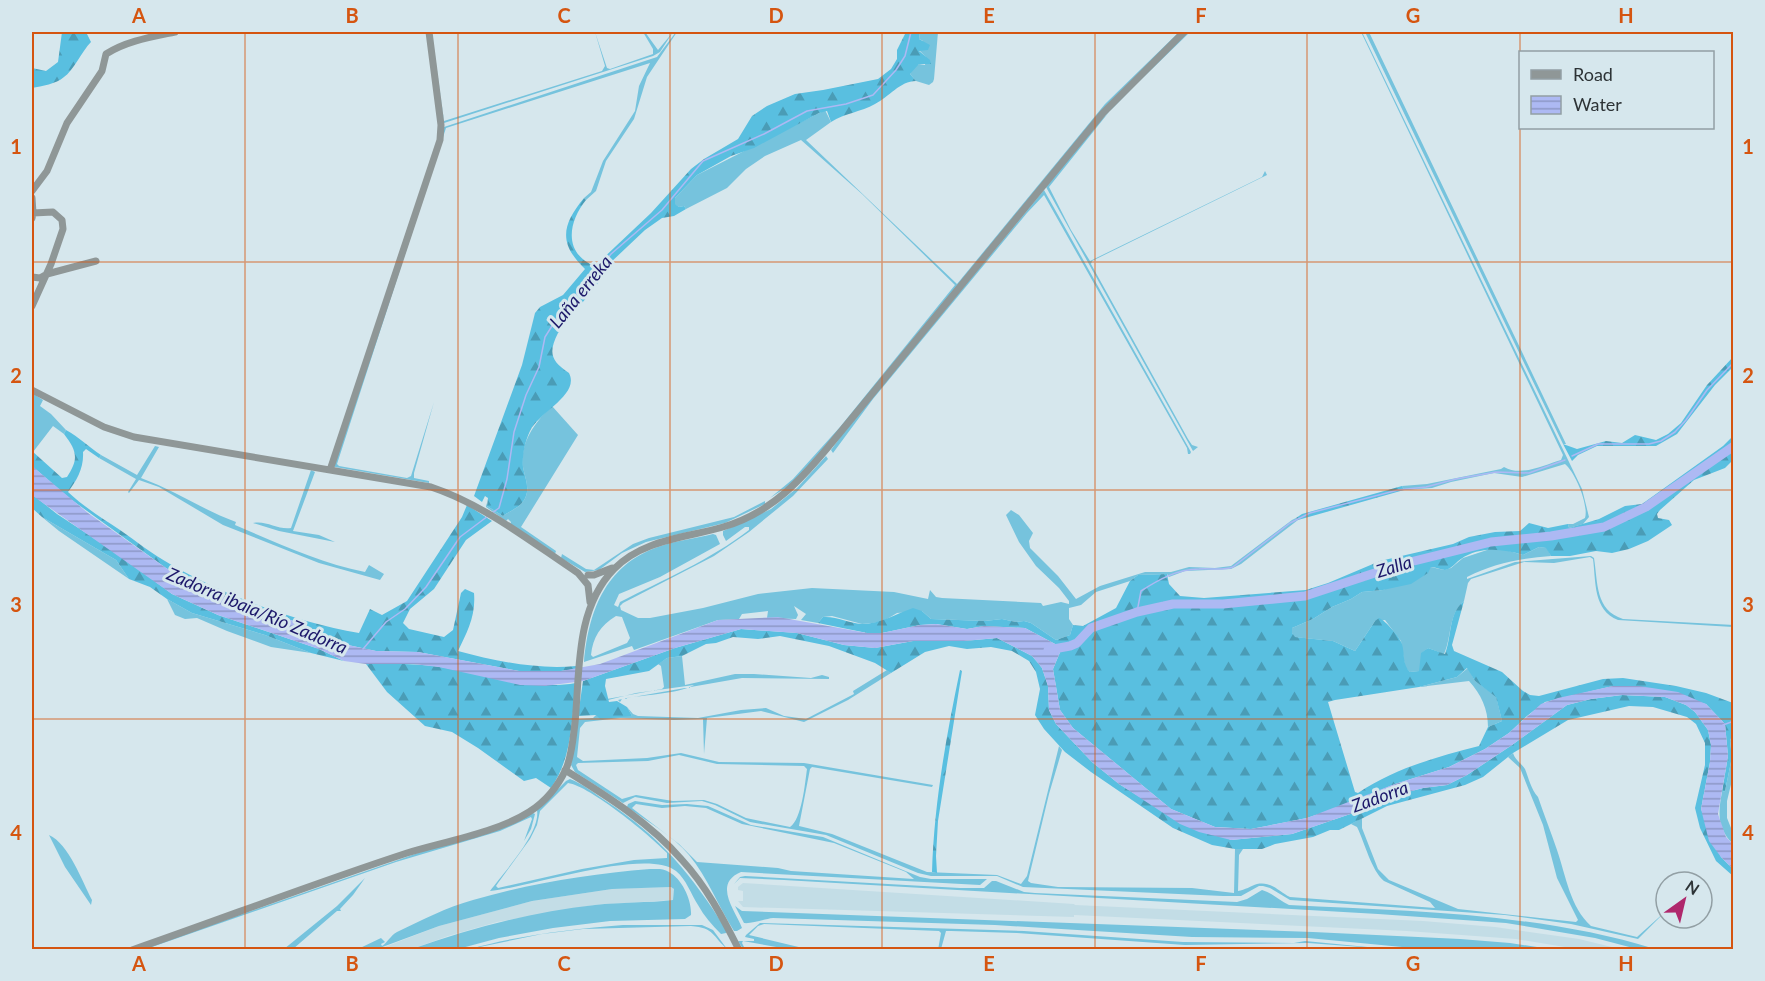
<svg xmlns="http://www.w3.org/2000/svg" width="1765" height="981" viewBox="0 0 1765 981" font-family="Lato,sans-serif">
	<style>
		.built { fill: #c3dde6 }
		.grass { fill: #76c3dd; fill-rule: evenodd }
		.forest { fill: url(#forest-firs); fill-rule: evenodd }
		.water { fill: url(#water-rules) }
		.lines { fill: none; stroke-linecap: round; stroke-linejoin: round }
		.stream { stroke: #adb9f3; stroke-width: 1.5 }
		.river { stroke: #adb9f3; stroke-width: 9 }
		.minor { stroke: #8f9797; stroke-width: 7 }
		.grid { fill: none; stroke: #d55510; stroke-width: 1.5; stroke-opacity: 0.55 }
		.labels { text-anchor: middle; stroke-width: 6; stroke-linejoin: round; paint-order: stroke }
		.water-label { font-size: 18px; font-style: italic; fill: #1c186a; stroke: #d6e7ed }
		.neatline { fill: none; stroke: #d55510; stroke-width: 2 }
		.grid-label { font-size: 20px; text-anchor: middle; font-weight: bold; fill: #d55510 }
	</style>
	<defs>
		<pattern id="forest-firs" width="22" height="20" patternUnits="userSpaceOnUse" patternTransform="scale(1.5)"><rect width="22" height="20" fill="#59bfe0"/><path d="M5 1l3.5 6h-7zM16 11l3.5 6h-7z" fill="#4a9cb6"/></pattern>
		<pattern id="water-rules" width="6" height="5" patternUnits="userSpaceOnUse" patternTransform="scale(1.5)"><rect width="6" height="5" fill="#adb9f3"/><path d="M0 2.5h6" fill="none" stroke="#8d97c6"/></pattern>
	</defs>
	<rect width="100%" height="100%" fill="#d6e7ed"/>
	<!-- built -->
	<path class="built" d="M743,883L1074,904L1075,905L1423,921L1495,927L1579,939L1620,949H1577L1516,939L1407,931L1074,915V917L743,907L738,901H743V891L738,890V887Z
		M671,887L674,889L673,900L594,905L497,922L448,936L412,949L377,950L439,926L532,901L612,889Z"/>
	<!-- grass -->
	<path class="grass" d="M595,32L607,68L610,69L653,54V49L643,32H645L658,50L673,32L660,52L653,56L444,123L432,34L444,121L602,71L605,66Z
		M676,32H677L647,77L634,119L606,161L596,191L586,200L584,198L591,192L603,161L635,111L639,86L650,63L446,128L337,464L339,466L407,478L411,476L434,402L414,473V478L429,481V483L335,467L334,466L444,127L657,57Z
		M920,32H938L934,79L933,82L929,85L916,81L910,74L914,67L919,64L925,65L926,57L919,50L921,49L923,41L919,39Z
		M1179,32H1181L1117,95L810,465L790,485L770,498L793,479L840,427L955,285L862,194L801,140L765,156L746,169L727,188L686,209L684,206L679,207L674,204L675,198L697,175L825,110L831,122L806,140L957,284L1105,104Z
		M1188,32H1190L1113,107L1049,187L1071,230L1090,261L1262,177L1265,171L1267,175L1092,261L1091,264L1188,439L1192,445L1198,447L1193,451L1046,187L1099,122Z
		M1361,32H1362L1582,489L1589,517L1583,524L1569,528L1568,524H1573L1585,518C1589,505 1575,472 1565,464L1522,477L1494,473L1451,482L1432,488L1404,490L1402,486L1427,484L1501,469L1504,467C1521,477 1544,465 1561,460L1563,455Z
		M1365,32H1369L1566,444H1563Z
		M1044,190L1191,452L1190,454H1188L1187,448L1044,195L1027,213L873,399L833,453L831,450L844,432Z
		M32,393L43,400L40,406L51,414L66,430L64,434L53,426L33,452L32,451Z
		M552,406L578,435L521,527L556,551L555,554L510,525L511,522L508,519L506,521L486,507V503L487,506L503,516C508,512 518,508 522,503C532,491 525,479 523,467C520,442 535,422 552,406Z
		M155,446L159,447L141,478C174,490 203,510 236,522L235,525C277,543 320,563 365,572L369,565L384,574L380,580L319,563L223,525L159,487L139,480L129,493L128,492L136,479L99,458L101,455L137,475Z
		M826,456L828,459L793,496L749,532L714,556L623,603L620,606L621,610L638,618H650L703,608L758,594L812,588L894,592L928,599L930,590L936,597L942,598L1041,603L1043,606L1061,602L1069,604V601L1059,588L1036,566L1019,542L1006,515L1011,510L1019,515L1033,533L1029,541L1030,548L1058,576L1076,599L1100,586L1145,572H1171L1189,567L1215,568L1231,566L1292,520L1296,518L1298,520L1241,564L1231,569L1185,571L1169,577L1167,574L1138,575L1130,581L1096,592L1081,605L1069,608V619L1073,625L1070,635L1056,640L1031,623L1024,621L1016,622L1002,619L985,621L931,619L922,611L897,613L882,622L862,624L832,616L823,617L818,623L801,620L806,614L794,606L798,615L796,619L767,618L768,611L742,614L739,619L718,620L634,650L632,646L584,662C589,608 607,562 664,545C680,540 697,538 713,534L716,535L720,544L660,577L619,594L614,605L618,607L620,602C663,580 710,560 749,530V527H745L726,541L723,535V531L771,509L797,488ZM616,616L622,617L630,638L627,643L593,657L591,655C593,637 600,626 616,616Z
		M311,470L315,472L293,531L319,535L335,542L279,531L253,523C266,520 278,530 291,528Z
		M765,501V504L725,523L646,542L622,553L599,570L585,572L561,558L562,554L586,569L594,570L633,544L649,538L734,517Z
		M42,517L116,560L129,579L59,531Z
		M1539,547L1547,548L1551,556C1522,558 1494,563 1467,577V579L1515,562L1591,556L1594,558C1598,583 1595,610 1623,619L1734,625L1733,627L1618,620C1593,610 1596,582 1593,559L1590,557L1554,563L1524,562L1471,579L1468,583L1464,601C1448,614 1452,637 1444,654L1428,648L1422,653L1420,671L1410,672L1405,667L1401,641L1385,620L1375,621L1355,651L1333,641L1294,637L1292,633V628L1313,619L1332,607L1351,599L1362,592L1383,590L1431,567L1444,570L1451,568L1463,558L1490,549H1502L1523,555Z
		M167,599L192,613L265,635L311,653L271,647L227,631L197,618L185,619L175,615Z
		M682,656L685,685L735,674H754L811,678L822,675L829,677V679L742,678L622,699L620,702L618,700C641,694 676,695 694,685L636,693L608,700L607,699L662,689L664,687L661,666L658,664L667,658Z
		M1468,668L1475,681L1496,696L1502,721L1488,727C1488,709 1481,694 1469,681L1419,687L1457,677Z
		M887,670L891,673L848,700L804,722L761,711L707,718L704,754L703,719L674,720L620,718L585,722L580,728L577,757L583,761L647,758L681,753L719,762L804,763L933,785L932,787L812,767L810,769L799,826L832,834L927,872L997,875L1021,884L1027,876L1059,746L1062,750L1049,794L1028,881L1031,883L1058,887L1192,888L1234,893L1235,849H1243L1239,855L1238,891C1245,890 1251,886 1257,884C1272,881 1279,892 1290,897L1435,908L1430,902L1384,881C1371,870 1365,843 1357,827L1351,824L1362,818V828L1378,869L1389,880L1458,909L1576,922L1578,920L1557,878L1543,825L1520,768L1508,757L1513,753C1515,760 1521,763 1525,769C1529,779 1531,789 1538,797C1544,815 1551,832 1557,850C1566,876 1570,907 1591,926L1637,937L1666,911L1638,939L1571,924L1505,915L1290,900L1270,888L1263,886H1259L1241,896H1223L1023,887L997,876H931L918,873L826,835L750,822L715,805L702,801L667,803L635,797L623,803L575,772L571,765L578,719L593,718L596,715L632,716L627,707L633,714L638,716L698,718L741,710L766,708L784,716L806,719L854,694L853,691ZM679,755L717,764L804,766L807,769C805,783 802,819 790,827L746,818L717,804L704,800L673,801L636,795L622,799L578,770L576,765L578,763L648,761Z
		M1733,733V776L1727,801V818L1733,833V844C1717,828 1718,813 1722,792L1725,791L1732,757L1730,741Z
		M570,779C583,784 594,793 606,801C661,837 692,875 727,931L726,933L721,934C712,925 704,916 698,905C691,894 686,879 676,871C646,847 528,888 490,891C503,873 541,833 537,810L566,781ZM568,783C590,786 651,836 667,853V858L634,860L582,869L498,888L496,886L498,883L530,839L537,825L540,811Z
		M635,801L662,805L687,804L708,806L751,825L823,837L920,877L931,879H987L980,885L741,872C712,884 736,911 742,928L737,931H734C718,906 708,878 689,855C673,836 648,822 627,807L628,804ZM636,804L662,808L685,806L706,808L742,824L834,843L906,872L914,879L791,871L778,868L697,862L679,844L632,808Z
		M533,813L535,814L531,829L524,841L532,819L531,817L500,831L396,862L152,947L139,950Z
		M49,835C69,844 82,881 92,900L91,905L65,867Z
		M650,869C657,869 663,868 669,872C682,879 692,900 691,915L685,919L610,921L553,928L499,938L458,949H412C471,928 532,912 595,905C621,902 648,903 673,900L674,889L671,887L612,889L532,901L439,926L377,949H358L381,938L385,942L381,944L382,946C388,942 390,936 397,932C422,920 447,907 473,900C531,883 590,874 650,869Z
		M745,876L960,888H984L992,881H996L1024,892L1035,893L1237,902L1247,899L1262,890C1273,893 1279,901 1289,905C1411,911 1538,913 1655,949H1637L1595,938L1506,923L1378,914L784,880L740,878L734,884L740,877Z
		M365,878L353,895L340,909L341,911H337L293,949H284L337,906Z
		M735,906L742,911L1313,932L1460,939L1510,943L1550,949L1491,950L1455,947L1453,949H1423L1308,938L1192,937L995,925L773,918C764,919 751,924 744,923Z
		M760,923L1024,931L1183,942L1294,943L1305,941L1388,949L1308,943L1185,945L1017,933L951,931H946L941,949L938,950L941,933L939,931L764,924L758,926L749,935L807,949H788L743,941L742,943L745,949H743L738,941H754V939L745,937L746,935Z
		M623,925H702L713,930L727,949C712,936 715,928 691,926L583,929L542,934L470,949C520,935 572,929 623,925Z"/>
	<!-- forest -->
	<path class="forest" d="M62,32H86L91,42C82,51 73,71 64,77C56,84 42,86 32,88V68L46,71L58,62Z
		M906,32H920L919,39L930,45L928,50L919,51L930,60L931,64H919L910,74L916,81C900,81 889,97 875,104C861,112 845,113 831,122L827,111L819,113L754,148L731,156L697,175L675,198V204L679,207L684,206L686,209L674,216L662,218L645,230L608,265L607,272L558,333C548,353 551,361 569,373C580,395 540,411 530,431C525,441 522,456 523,467C525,479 532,491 522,503C518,508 508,512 503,516L487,506L488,498L485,496L482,502L474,496L522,365L535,313L540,307L563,295L585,269C558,243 562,225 584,198L586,200C569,221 563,251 592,265L597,264L651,213L691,169L704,159L738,139L752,116L767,106L795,94L823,90L878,79L891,69L897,59V50Z
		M1733,357V367L1715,385L1677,434L1656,446H1597L1578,455L1572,461L1563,444L1577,449L1606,441L1622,443L1635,435L1656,440L1668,434L1681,423L1707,385Z
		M66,430C79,437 89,447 101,455L99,458L86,449L83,452C84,468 77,480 68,492C84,507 102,518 120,530C136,541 152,554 170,564C223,595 298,623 359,633L370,609L382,615L407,601L462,517L467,505L492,521L466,540L434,589L410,609L403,623L409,629L444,637L453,630L461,593L465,589L474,593C476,616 467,632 458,651C495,661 538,670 576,666L577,669L561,671H519L418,652L376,651L348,645L325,637L296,622L190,582L166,568L69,498L32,466V451L62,478L67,477C79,459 77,451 64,434Z
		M1733,436V460L1725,468L1694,480L1660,510L1657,514L1658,518L1669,520L1672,525L1648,541L1629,549L1612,553L1596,551L1570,556H1551L1546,548L1539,547L1523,555C1502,549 1480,546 1461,559C1456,562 1452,569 1445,570C1441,570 1436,567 1431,567L1428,573L1411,584L1383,590L1362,592L1351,599L1332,607L1313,619L1292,628V633L1295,637L1333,641L1355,651L1375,621L1379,618C1385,620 1400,637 1402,644C1405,654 1402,664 1410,672L1419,671L1421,653L1428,648L1445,654C1452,637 1448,613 1464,601L1452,645L1454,651L1502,672L1523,691L1530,695L1539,696L1603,679L1623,678L1676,686L1706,693L1733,703V733L1730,741L1732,757L1725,791L1722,792L1728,756L1725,724L1706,704L1613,686L1545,702L1527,716L1509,733L1485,749L1449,767L1395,784L1342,806L1307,818L1251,829L1215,827L1171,809L1073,728L1060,710L1053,669L1061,650L1057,645L1025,628L984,626L967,629L936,624L920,625L882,633H867L818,623L823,617C837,616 848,623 862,624C881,624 895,614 913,608L922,611L931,619L985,621L1002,619L1016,622L1024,621L1031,623L1056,640L1070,635L1073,625L1083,626L1116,608L1130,581L1138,575L1167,574L1169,584L1180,596L1204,598L1306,590L1328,583L1380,561L1453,544L1469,537L1495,532L1520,531L1529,523L1548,528L1568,524L1569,528L1599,519L1625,506L1642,504L1723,446ZM1467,668L1475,681L1496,697L1502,721L1488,727L1479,746C1437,757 1395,768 1358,793L1355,792L1328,702L1335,700L1419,687L1457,677Z
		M1402,486L1404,490L1298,520L1296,518L1302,514Z
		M32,494L57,514L118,554L172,594L218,615L319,649L344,661L311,653L265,635L192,613L167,599L150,587L129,579L116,560L42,517L32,508Z
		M741,629L797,633L844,645L875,648L913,641H964L997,638L1032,656L1038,663L1042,668L1048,686L1049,710L1056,724L1092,762L1119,784L1148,802L1231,840L1292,834L1359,811L1389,797L1423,788L1447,785L1467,775L1512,745L1567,705L1591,699L1622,695L1665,697L1686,705L1695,712L1708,730L1711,745L1710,762L1701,809L1721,857L1733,869V876L1716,861L1700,828L1695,808L1705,765V743L1696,724L1687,717L1653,707L1629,706L1568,720L1513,753L1483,777L1465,785L1387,806L1339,830H1330L1313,837L1275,844L1262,849H1235L1212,845L1173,828L1091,772L1065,752L1044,729L1035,715L1040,689L1036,672L1029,661L1012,651L991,647L967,649L949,646L925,652L891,673L875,663L829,646L780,636L758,639L733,637L716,643L706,644L682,656L667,658L649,671L606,679L605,686L609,702L617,701L627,707L632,716L600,719L596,715L578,716L583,681L675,648Z
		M366,664C391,664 416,663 441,667C483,674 533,691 576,683C571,721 573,756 551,788L536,778L524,781L478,748L452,732L425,726L387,692Z
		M960,670L962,671L938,821L936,856L937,873L932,872C934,804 946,737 960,670Z"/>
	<!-- water -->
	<path class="water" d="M32,466L88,513L166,568L190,582L296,622L325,637L348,645L376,651L418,652L519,671H561L600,664L718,620L778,617L867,633H882L920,625L936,624L967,629L984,626L1025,628L1057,645L1061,650L1053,669L1060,710L1073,728L1171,809L1215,827L1251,829L1307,818L1395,784L1449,767L1485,749L1509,733L1541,704L1558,698L1613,686H1639L1678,692L1706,704L1725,724L1728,756L1718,814L1726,837L1733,844V869L1721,857L1709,841L1701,809L1710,762L1711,745L1708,730L1695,712L1686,705L1665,697L1622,695L1591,699L1567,705L1512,745L1467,775L1447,785L1423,788L1389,797L1359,811L1292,834L1231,840L1199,832L1180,824L1119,784L1092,762L1056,724L1049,710L1048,686L1042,668L1038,663L1032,656L997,638L964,641H913L875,648L844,645L797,633L741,629L675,648L583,681L545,686L520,685L439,667L413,664H366L344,661L319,649L218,615L172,594L33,496L32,494Z"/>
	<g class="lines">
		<!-- stream -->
		<path class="stream" d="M1572,456L1598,444H1649L1661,441L1675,432L1686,420L1707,390L1734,362
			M492,513L499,508L507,479L514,432L526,395L539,367L545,337L566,304L587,284L611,254L662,210L703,161L764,134L807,111L846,104L873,95L896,70L905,56L911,32
			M1137,612L1141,591C1158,580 1177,569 1199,569C1211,568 1222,571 1233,567L1290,523L1310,513L1398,490L1426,487L1456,479L1496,472L1529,473L1565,460
			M363,649L386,622L405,609L426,587L460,537L488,516
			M1723,725L1734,721"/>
		<!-- river -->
		<path class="river" d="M1048,650L1070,646L1077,643L1091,628L1137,612L1173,604H1223L1305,596L1402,564L1491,542L1551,536L1604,527L1646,507L1734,446"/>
		<!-- minor -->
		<path class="minor" d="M32,191L47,171L67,123L102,71L106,54C126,41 151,37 175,32
			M32,198L33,213L32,218
			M32,277L40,278L47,274L96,261
			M32,306L51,264L63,229L62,220L53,212L33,213
			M32,390L104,427L134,437L431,487C485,505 531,542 578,573L588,585L590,602
			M330,470L440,140L441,125L429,32
			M588,575H594L612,568
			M565,770C607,796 650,823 682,860C706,886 723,918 739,950
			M132,950C224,918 315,883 407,853C443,842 498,832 529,812C545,802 558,786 566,769C572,755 573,738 575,723C580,671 575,609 614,569C643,539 686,538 723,527C772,513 803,478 834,440L1103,113L1184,32"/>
	</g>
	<!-- grid -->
	<path class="grid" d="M245,32V950M458,32V950M670,32V950M882,32V950M1095,32V950M1307,32V950M1520,32V950M32,262H1734M32,490H1734M32,719H1734"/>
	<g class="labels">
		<!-- water labels -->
		<g class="water-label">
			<text transform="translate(581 292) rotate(-51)" y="6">Laña erreka</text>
			<text transform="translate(1394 567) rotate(-17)" y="6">Zalla</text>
			<text transform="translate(257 611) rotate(23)" y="6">Zadorra ibaia/Río Zadorra</text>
			<text transform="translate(1380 797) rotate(-20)" y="6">Zadorra</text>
		</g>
	</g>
	<!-- border -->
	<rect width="1765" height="981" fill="none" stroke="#d6e7ed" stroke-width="66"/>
	<!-- legend -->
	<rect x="1519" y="51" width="195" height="78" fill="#d6e7ed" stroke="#929fa4" stroke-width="1.5"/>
	<rect x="1531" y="70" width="30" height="9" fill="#8f9797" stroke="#929fa4" stroke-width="1.5"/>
	<text x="1573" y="81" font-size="18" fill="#2d3336">Road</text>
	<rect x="1531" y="96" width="30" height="18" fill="url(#water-rules)" stroke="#929fa4" stroke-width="1.5"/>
	<text x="1573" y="111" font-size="18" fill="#2d3336">Water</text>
	<!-- north arrow -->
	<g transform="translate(1684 900) rotate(34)"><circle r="28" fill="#d6e7ed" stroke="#929fa4" stroke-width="1.5"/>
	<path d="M0-4.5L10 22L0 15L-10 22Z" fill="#af286c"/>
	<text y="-9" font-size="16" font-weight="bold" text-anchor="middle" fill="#2d3336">N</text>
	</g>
	<rect x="33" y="33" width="1699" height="915" class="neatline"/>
	<g class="grid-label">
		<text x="139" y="23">A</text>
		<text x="352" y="23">B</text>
		<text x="564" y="23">C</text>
		<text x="776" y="23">D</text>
		<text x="989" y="23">E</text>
		<text x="1201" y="23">F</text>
		<text x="1413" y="23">G</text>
		<text x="1626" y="23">H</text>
		<text x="16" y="154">1</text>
		<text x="1748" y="154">1</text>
		<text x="16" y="383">2</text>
		<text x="1748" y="383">2</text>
		<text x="16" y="612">3</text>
		<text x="1748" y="612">3</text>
		<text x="16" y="840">4</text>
		<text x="1748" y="840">4</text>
		<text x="139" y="971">A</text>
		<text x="352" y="971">B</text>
		<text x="564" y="971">C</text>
		<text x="776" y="971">D</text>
		<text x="989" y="971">E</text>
		<text x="1201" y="971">F</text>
		<text x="1413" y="971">G</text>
		<text x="1626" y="971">H</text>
	</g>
</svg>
